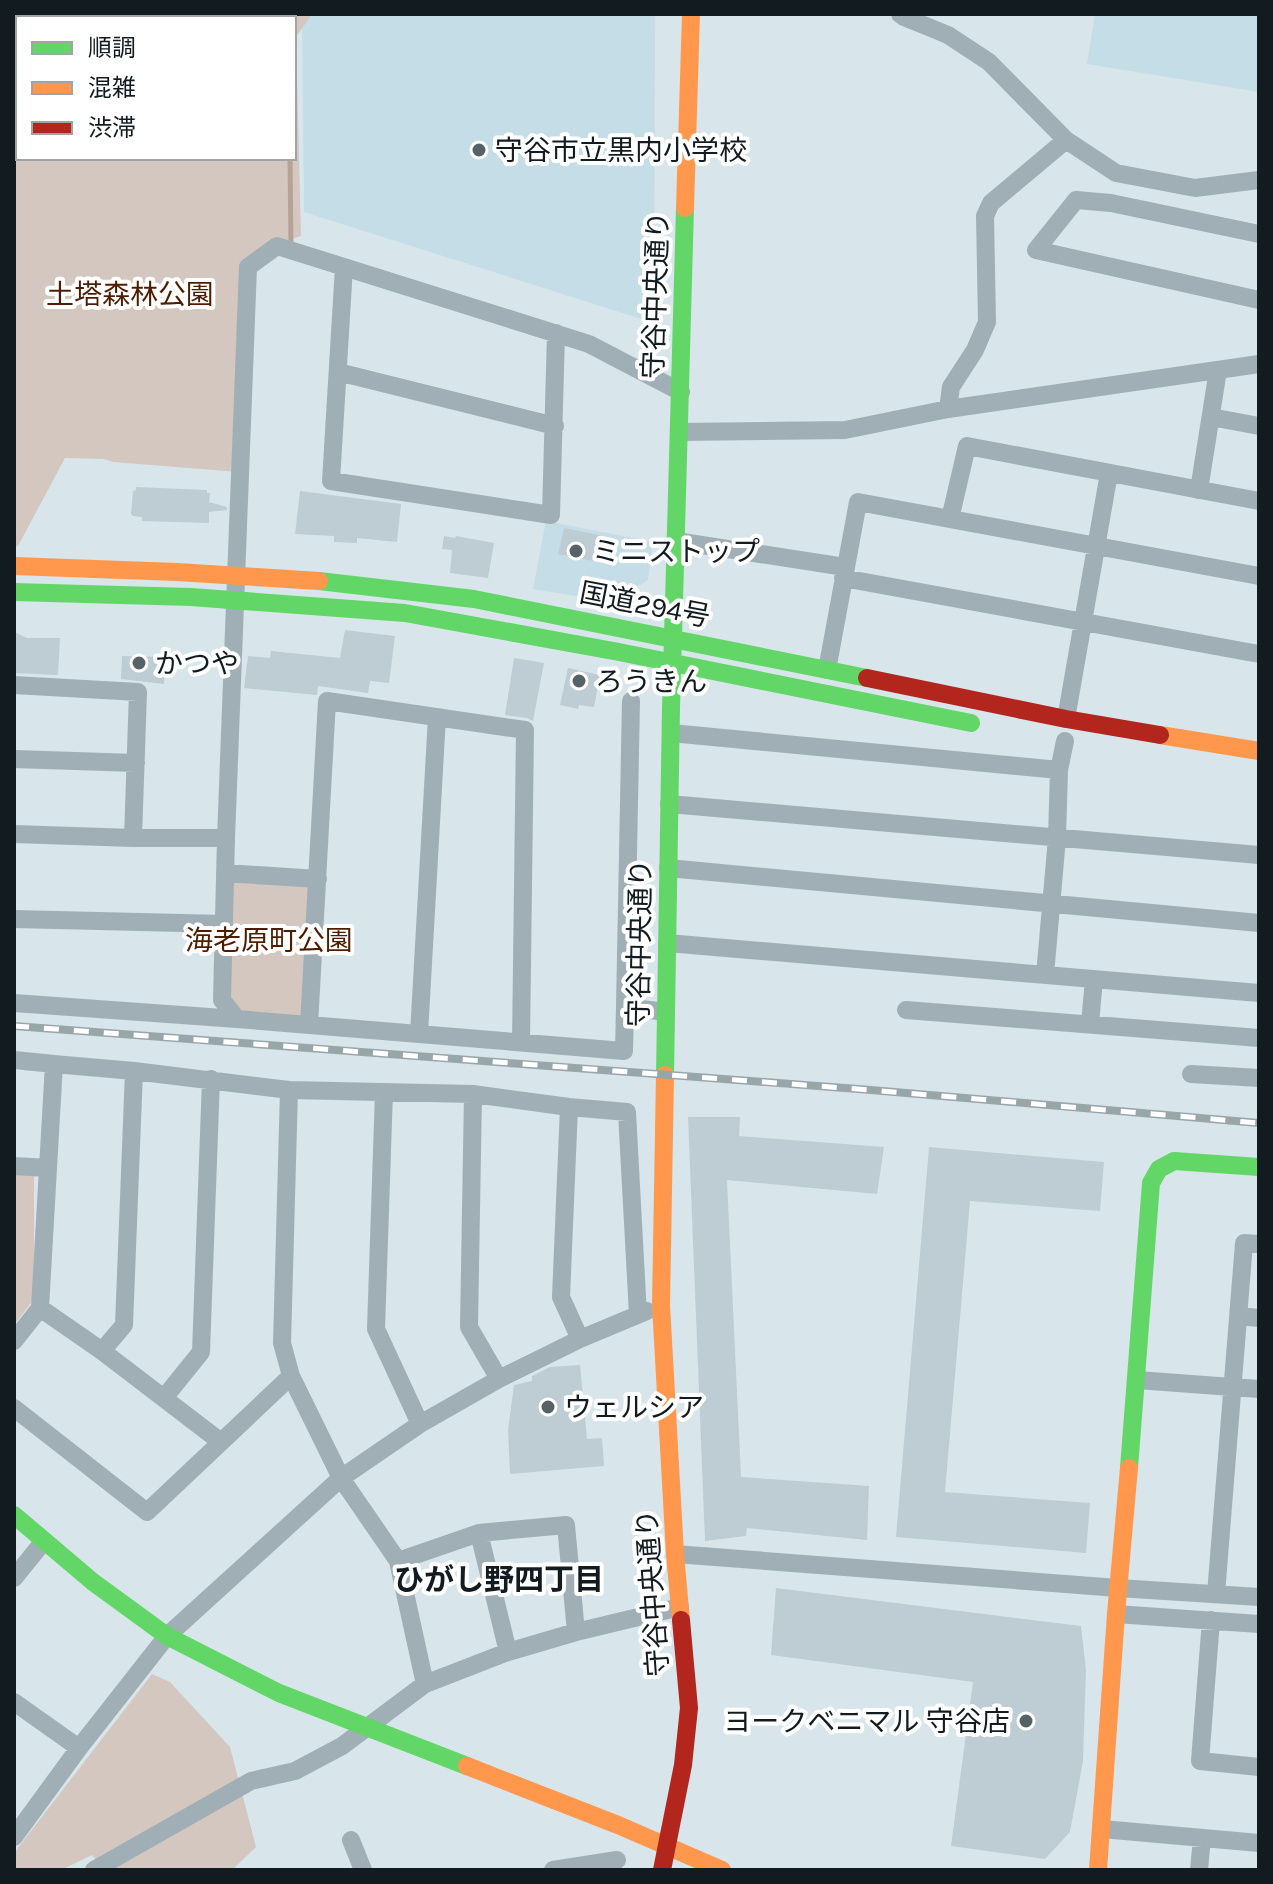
<svg xmlns="http://www.w3.org/2000/svg" width="1273" height="1884" viewBox="0 0 1273 1884" font-family="Karla,'Noto Sans JP',sans-serif">
	<style>
		.built { fill: #c5dde6 }
		.green { fill: #d3c7c0; fill-rule: evenodd }
		.lines { fill: none; stroke-linecap: round; stroke-linejoin: round }
		.stream { stroke: #b8a296; stroke-width: 5 }
		.building { fill: #becdd3 }
		.street { stroke: #a0afb5; stroke-width: 18 }
		.fast { stroke: #63d668; stroke-width: 18 }
		.slow { stroke: #ff974d; stroke-width: 18 }
		.jam { stroke: #b3261e; stroke-width: 18 }
		.rail-casing { stroke: #98a5a9; stroke-width: 8 }
		.rail { stroke: #fff; stroke-width: 5; stroke-dasharray: 15; stroke-linecap: butt }
		.poi-dot { fill: #576266; stroke: #fff; stroke-width: 3 }
		.labels { text-anchor: middle; stroke-width: 8; stroke-linejoin: round; paint-order: stroke }
		.poi-label { font-size: 28px; fill: #121b1f; stroke: #fff; text-anchor: start }
		.park-label { font-size: 28px; fill: #4e1d00; stroke: #fff }
		.street-label { font-size: 28px; fill: #121b1f; stroke: #fff }
		.neighbourhood-label { font-size: 30px; font-weight: bold; fill: #121b1f; stroke: #fff }
	</style>
	<rect width="100%" height="100%" fill="#d8e6eb"/>
	<!-- built -->
	<path class="built" d="M302,14H655L654,323L304,212Z
		M1095,14H1259V92L1087,64Z
		M546,521L653,542L648,580L613,602L533,589Z"/>
	<!-- green -->
	<path class="green" d="M14,14H312L296,37L301,236L278,243L248,267L239,472L113,462L104,459L65,458L18,546H14ZM18,18H294V158H18Z
		M225,873L318,879L309,1025L237,1019L222,1000Z
		M14,1173L34,1174V1299L14,1325Z
		M152,1674L170,1682L230,1747L256,1847L232,1870H105L92,1855L61,1870H14V1853Z"/>
	<g class="lines">
		<!-- stream -->
		<path class="stream" d="M290,18L291,14
			M290,158L291,245"/>
	</g>
	<!-- building -->
	<path class="building" d="M136,487L207,490V493H210L209,502L227,507V510L209,512V523L142,521V517L133,516L131,514L133,491L136,490Z
		M300,491L401,504L397,542L357,538V543L334,542V536L295,534Z
		M564,528L604,536L599,562L558,554Z
		M444,536L455,538L456,536L494,543L488,578L450,573L452,550L442,549Z
		M345,630L395,636L389,683L370,681L368,693L318,686L317,695L244,688L248,656L270,658L271,651L340,658Z
		M14,632L27,638H60L58,675L14,673Z
		M122,656L165,657L164,684L121,679Z
		M514,658L544,663L533,721L527,718L505,715Z
		M568,668L600,675L594,707L579,705L578,709L560,705Z
		M688,1117H740L739,1136L884,1147L877,1194L727,1180L741,1477L869,1486L867,1540L747,1528L746,1536L705,1541Z
		M929,1147L1104,1162L1100,1211L970,1201L945,1492L1090,1503L1086,1553L896,1537Z
		M580,1365L587,1439L602,1438L604,1466L510,1474L508,1430L514,1385L532,1381V1376L550,1367Z
		M776,1588L1081,1626L1086,1670L1083,1761L1070,1832L1045,1859L951,1846L973,1682L771,1655Z"/>
	<g class="lines">
		<!-- street -->
		<path class="street" d="M900,14L904,17L948,35L989,62L1066,140L1116,173L1195,188L1259,180
			M1259,234L1111,203L1076,200L1036,250L1259,300
			M344,267L331,481L551,515L556,333
			M338,372L555,426
			M948,409L951,387L975,350L987,322L985,216L991,203L1066,140
			M1211,417L1259,426
			M679,432L845,430L948,409L1259,364
			M1199,490L1218,370
			M950,519L967,446L1259,501
			M676,541L845,567
			M843,578L1259,654
			M827,670L858,502L1259,576
			M14,685L138,692L133,838
			M1066,719L1109,473
			M671,733L1059,770
			M14,759L136,763
			M669,804L1259,855
			M14,834L133,838H226
			M668,868L1259,923
			M225,873L318,879
			M14,919L224,924
			M667,943L1259,993
			M1045,975L1057,838L1059,770L1065,741
			M14,1003L237,1019
			M625,1007L631,701
			M906,1010L1259,1038
			M666,1012L625,1007L624,1051L237,1019L222,1000L226,838L248,267L277,246L589,344L681,392
			M1090,1024L1094,979
			M309,1025L327,701L525,730L521,1042
			M419,1034L437,717
			M14,1060L54,1064
			M1191,1074L1259,1078
			M289,1090L282,1343L291,1376L341,1478L398,1561L425,1684
			M384,1092L376,1329L420,1424
			M473,1094L469,1327L499,1379
			M569,1107L561,1297L580,1339
			M14,1166L48,1168L54,1064L134,1071L289,1090L473,1094L569,1107L627,1112L638,1315
			M40,1308L102,1351L221,1442
			M1239,1316L1259,1318
			M14,1341L40,1308L48,1168
			M102,1351L124,1325L134,1071
			M1137,1380L1259,1389
			M164,1398L201,1352L211,1079
			M14,1408L147,1512L291,1376
			M479,1533L566,1525L576,1632
			M675,1554L1118,1588L1259,1597
			M398,1561L479,1533L508,1652
			M14,1578L44,1541
			M1216,1594L1244,1243L1259,1244
			M1116,1614L1259,1624
			M1211,1620L1200,1761L1259,1767
			M14,1702L79,1748
			M1102,1829L1259,1843
			M14,1837L79,1748L167,1636L341,1478L420,1424L499,1379L580,1339L647,1311
			M351,1840L363,1870
			M94,1870L251,1781L295,1771L342,1746L425,1684L508,1652L576,1632L680,1607
			M553,1870L617,1860
			M1199,1870L1202,1838"/>
		<!-- fast -->
		<path class="fast" d="M233,14L236,18
			M319,581L474,599L867,678
			M14,592L191,597L405,613L619,652L971,723
			M665,1075L671,708L685,208
			M1129,1468L1151,1183L1159,1169L1174,1161L1259,1167
			M14,1515L93,1582L167,1636L279,1693L467,1766"/>
		<!-- slow -->
		<path class="slow" d="M685,208L691,14
			M14,566L177,572L319,581
			M1160,735L1259,751
			M665,1075L661,1305L675,1554L681,1620
			M467,1766L618,1825L722,1870
			M1098,1870L1116,1614L1129,1468"/>
		<!-- jam -->
		<path class="jam" d="M867,678L1066,719L1160,735
			M662,1870L683,1765L689,1708L681,1620"/>
		<!-- rail casing -->
		<g class="rail-casing">
			<path id="rail" d="M14,1026L871,1090L1259,1123"/>
		</g>
		<!-- rail -->
		<use href="#rail" class="rail"/>
	</g>
	<!-- markers -->
	<g class="poi-dot">
		<circle cx="479" cy="150" r="8"/>
		<circle cx="576" cy="551" r="8"/>
		<circle cx="139" cy="663" r="8"/>
		<circle cx="579" cy="681" r="8"/>
		<circle cx="548" cy="1407" r="8"/>
		<circle cx="1026" cy="1721" r="8"/>
	</g>
	<g class="labels">
		<!-- poi labels -->
		<g class="poi-label">
			<text x="495" y="160">守谷市立黒内小学校</text>
			<text x="592" y="561">ミニストップ</text>
			<text x="155" y="673">かつや</text>
			<text x="595" y="691">ろうきん</text>
			<text x="564" y="1417">ウェルシア</text>
			<text x="1010" y="1731" text-anchor="end">ヨークベニマル 守谷店</text>
		</g>
		<!-- park labels -->
		<g class="park-label">
			<text x="130" y="304">土塔森林公園</text>
			<text x="269" y="950">海老原町公園</text>
		</g>
		<!-- street labels -->
		<g class="street-label">
			<text transform="translate(655 295) rotate(-88)" y="10">守谷中央通り</text>
			<text transform="translate(645 604) rotate(11)" y="10">国道294号</text>
			<text transform="translate(639 943) rotate(-89)" y="10">守谷中央通り</text>
			<text transform="translate(652 1593) rotate(-94)" y="10">守谷中央通り</text>
		</g>
		<!-- neighbourhood labels -->
		<g class="neighbourhood-label">
			<text x="499" y="1590">ひがし野四丁目</text>
		</g>
	</g>
	<!-- border -->
	<rect width="1273" height="1884" fill="none" stroke="#121b1f" stroke-width="32"/>
	<!-- legend -->
	<rect x="16" y="16" width="280" height="144" fill="#ffffff" stroke="#a0a4a5" stroke-width="2"/>
	<rect x="32" y="42" width="40" height="12" fill="#63d668" stroke="#a0a4a5" stroke-width="2"/>
	<text x="88" y="56" font-size="24" fill="#121b1f">順調</text>
	<rect x="32" y="82" width="40" height="12" fill="#ff974d" stroke="#a0a4a5" stroke-width="2"/>
	<text x="88" y="96" font-size="24" fill="#121b1f">混雑</text>
	<rect x="32" y="122" width="40" height="12" fill="#b3261e" stroke="#a0a4a5" stroke-width="2"/>
	<text x="88" y="136" font-size="24" fill="#121b1f">渋滞</text>
</svg>
